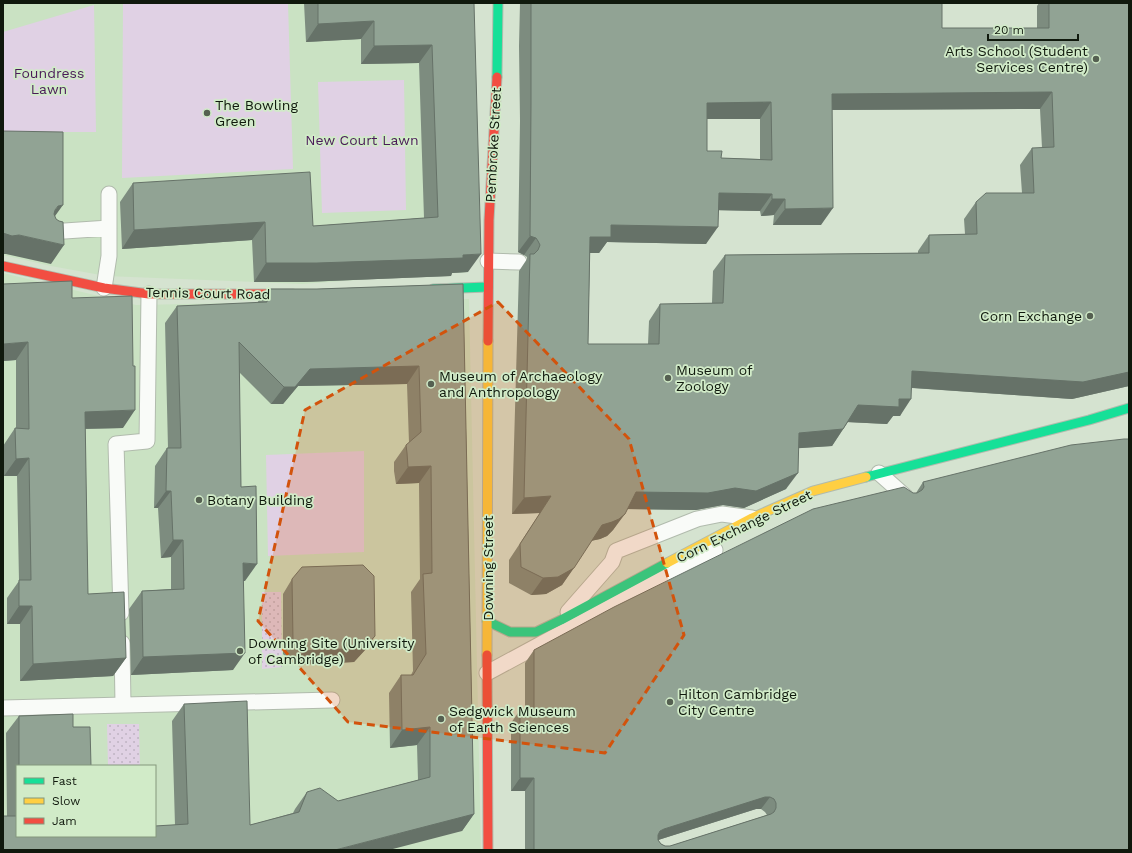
<svg xmlns="http://www.w3.org/2000/svg" width="1132" height="853" viewBox="0 0 1132 853" font-family="'Work Sans',sans-serif">
	<style>
		.built { fill: #cae2c3; fill-rule: evenodd }
		.grass { fill: url(#grass-dots) }
		.garden { fill: #e0d1e4 }
		.lines { fill: none; stroke-linecap: round; stroke-linejoin: round }
		.lane-casing { stroke: #b1bbad; stroke-width: 17 }
		.fast-casing { stroke: #b1bbad; stroke-width: 11 }
		.slow-casing { stroke: #b1bbad; stroke-width: 11 }
		.jam-casing { stroke: #b1bbad; stroke-width: 11 }
		.lane { stroke: #f9fbf8; stroke-width: 15 }
		.fast { stroke: #16e098; stroke-width: 9 }
		.slow { stroke: #ffcf43; stroke-width: 9 }
		.jam { stroke: #f24e42; stroke-width: 9 }
		.wall { fill: #7d8c7f; fill-rule: evenodd }
		.shaded-wall { fill: #667268 }
		.building { fill: #91a394; stroke: #667268; fill-rule: evenodd }
		.marked { fill: #d2530c; fill-opacity: 0.2; stroke: #d2530c; stroke-width: 3; stroke-dasharray: 8 5; stroke-linejoin: round }
		.poi-dot { fill: #556051; stroke: #d1ebc8; stroke-width: 1.5 }
		.labels { text-anchor: middle; stroke-width: 3.5; stroke-linejoin: round; paint-order: stroke }
		.poi-label { font-size: 14px; fill: #10190d; stroke: #d1ebc8; text-anchor: start }
		.park-label { font-size: 14px; fill: #4a1a58; stroke: #d1ebc8 }
		.street-label { font-size: 14px; fill: #10190d; stroke: #d1ebc8 }
	</style>
	<defs>
		<pattern id="grass-dots" width="8" height="8" patternUnits="userSpaceOnUse"><rect width="8" height="8" fill="#e0d1e4"/><path d="M2 2h.1M6 6h.1" fill="none" stroke="#bfb3c2" stroke-width="1.8" stroke-linecap="round"/></pattern>
	</defs>
	<rect width="100%" height="100%" fill="#d5e3d0"/>
	<!-- built -->
	<path class="built" d="M3,3H461L468,272L302,284L106,276L51,266L3,255Z
		M3,273L136,305L469,299L481,849L476,850H3ZM17,766H155V836H17Z"/>
	<!-- grass -->
	<path class="grass" d="M262,592H281L282,667L262,669Z
		M107,724H139L140,766H108Z"/>
	<!-- garden -->
	<path class="garden" d="M123,3H288L293,169L122,178Z
		M94,5L96,132H3V32Z
		M404,80L406,210L322,213L318,82Z
		M364,451V552L268,556L266,455Z"/>
	<g class="lines">
		<!-- lane casing -->
		<g class="lane-casing">
			<path id="lane" d="M50,232L109,228
				M488,261L519,262
				M104,288L109,256V194
				M879,473L906,497
				M568,612L612,562L616,551L697,519L722,514L752,518
				M121,613L116,444L147,441L149,294
				M122,643L123,705
				M487,673L715,550
				M3,708L332,700"/>
		</g>
		<!-- fast casing -->
		<g class="fast-casing">
			<path id="fast" d="M497,77L498,3
				M433,289L488,287
				M866,477L1089,420L1129,408
				M487,621L510,632H536L561,620L667,563"/>
		</g>
		<!-- slow casing -->
		<g class="slow-casing">
			<path id="slow" d="M667,563L752,518L813,491L866,477
				M487,655L488,341"/>
		</g>
		<!-- jam casing -->
		<g class="jam-casing">
			<path id="jam" d="M3,266L104,288L149,294H293
				M488,341L489,220L497,77
				M487,655L488,850"/>
		</g>
		<!-- lane -->
		<use href="#lane" class="lane"/>
		<!-- fast -->
		<use href="#fast" class="fast"/>
		<!-- slow -->
		<use href="#slow" class="slow"/>
		<!-- jam -->
		<use href="#jam" class="jam"/>
	</g>
	<!-- wall -->
	<path class="wall" d="M304,3H474L468,272L452,273L451,276L304,282H254L252,240L122,249L120,202L133,183L313,226L424,218L419,63L361,64V39L306,42Z
		M520,3H942V28H1037V6L1039,3H1129V386L1072,399L912,388L900,416H893L887,424L848,422L832,446L798,448L786,489L744,508L723,505L696,510L627,509L613,530L607,536L600,539L591,541L562,585L546,594L531,595L509,583V560L540,513L512,514L519,271L527,259V257L524,255L518,252L520,121L519,46ZM1040,109L1042,148H1032L1020,165L1022,193L976,202L964,219L965,234L929,235L918,251V253L725,255L713,271L712,303L660,304L649,321L648,344H588L590,253H599L607,242L706,244L718,210L760,211L761,216L774,215L773,225H821L832,110ZM707,119H760V159L721,158L707,151Z
		M463,284L474,814L462,831L3,850L7,816L6,733L19,716L73,727L91,766H17V836L175,825L172,721L184,704L250,825L293,813L295,809L307,792L338,801L418,780L417,745L390,748L389,693L401,675H411L413,671L411,592L420,579L419,483L396,484L394,471V462L406,445L409,443L407,384L298,386L283,404H271L239,372L241,487L245,581H243L233,670L131,675L129,609L142,591L171,589V557L161,558L158,508H154L155,466L167,448H168L165,323L177,306L257,303L267,289H317Z
		M72,298L123,428L85,429L88,594L126,658L113,676L20,681V624H7V598L19,581L17,476H4L3,451V446L15,428L16,429V360L3,361Z
		M923,482L1129,850H525V791H511V723L520,710H525V663L534,650L913,493H916ZM756,809H761L765,812L767,815L670,846H665L661,844L658,840Z
		M292,579L365,650L354,662L294,665L283,654V594Z"/>
	<!-- shaded-wall -->
	<path class="shaded-wall" d="M374,21L361,39L306,42L318,24Z
		M432,45L419,63L361,64L374,46Z
		M1052,92L1040,109L820,110L832,94Z
		M771,102L760,119H695L707,103Z
		M719,193L772,194L760,211L707,210Z
		M772,199H785L774,215L761,216Z
		M63,205L50,223L45,225L58,206Z
		M833,208L821,225H773L785,209Z
		M265,222L252,240L122,249L134,230Z
		M611,225L718,227L706,244L607,242L599,253H579L590,237Z
		M3,233L19,235L64,245L51,264L6,254H3Z
		M530,236L536,238L524,255L518,252Z
		M481,254L468,272L452,273L451,276L304,282H254L266,263L463,255Z
		M28,342L16,360L3,361V344Z
		M419,366L407,384L298,386L283,404H271L284,387L310,369Z
		M912,371L1129,372V386L1072,399L900,387Z
		M899,399H911L900,416H893L887,424L846,422L858,405Z
		M135,410L123,428L72,429L85,412Z
		M843,429L832,446L787,449L799,433Z
		M29,458L17,476H4L16,459Z
		M431,466L419,483L396,484L408,467Z
		M798,473L786,489L744,508L723,505L696,510L624,509L636,492Z
		M166,491H171L158,508H154Z
		M551,496L540,513L512,514L524,498Z
		M625,514L613,530L607,536L600,539L590,541L602,525Z
		M173,540H183L171,557L161,558Z
		M243,563L257,564L245,581H231Z
		M574,568L562,585L546,594L531,595L543,578Z
		M19,606H32L20,624H7Z
		M375,636L365,650L354,662L294,665L304,651Z
		M245,653L233,670L131,675L143,657Z
		M126,658L113,676L20,681L33,664Z
		M430,727L417,745L390,748L402,730Z
		M520,778H534L525,791H511Z
		M765,797H770L761,809H756L655,841L660,831L664,829Z
		M474,814L462,831L389,850H335Z"/>
	<!-- building -->
	<path class="building" d="M318,3H474L481,254L463,255V258L317,263H266L265,222L134,230L133,183L310,172L313,226L438,217L432,45L374,46V21L318,24Z
		M531,3H942V28H1049V3H1129V372L1083,382L912,371L911,399H899V407L858,405L843,429L799,433L798,473L756,491L735,488L708,493L636,492L625,514L619,519L612,522L602,525L574,568L558,577L543,578L521,567L520,544L551,496L524,498L530,254H534L538,250L540,245L538,241L536,238L530,236L531,104ZM1052,92L1054,147L1032,148L1034,193H986L976,202L977,234L929,235V253L725,255L723,303L660,304L659,344H588L590,237H611V225L718,227L719,193L772,194V199H785V209L833,208L832,94ZM771,102L772,160L721,158L722,151H707V103Z
		M3,131L63,132V205L58,206L55,210L54,214L56,219L59,221L63,222L64,245L19,235L12,236L3,233Z
		M72,281V298L132,296L133,366H135V410L85,412L88,594L124,592L126,658L33,664L32,606H19V580H31L29,458L16,459L15,428L29,429L28,342L3,344V284Z
		M463,284L474,814L335,850H3V816H17V836H155V826L188,824L184,704L247,701L250,825L299,812L307,792L320,788L338,801L430,777V727L402,730L401,675H413L426,654L423,574L432,573L431,466L408,467L407,453L406,445L421,432L419,366L310,369L295,387H284L239,342L241,487L256,486L257,564L243,563L245,653L143,657L142,591L184,589L183,540H173L171,491H166L167,448H181L177,306L267,302V289H317Z
		M1124,439H1129V850H534V778H520V710H534V650L614,607L813,509L904,487L913,493H917L922,490L924,487L923,482L1071,445ZM765,797H770L774,799L776,803V808L774,812L771,814L670,846H665L661,844L658,840V835L660,831L664,829Z
		M363,565L374,576L375,636L364,648L304,651L293,640L292,579L302,567Z
		M73,714V727H90L91,766H19V716Z"/>
	<!-- marked area -->
	<path class="marked" d="M498,302L629,439L684,635L605,753L348,722L258,621L305,410Z"/>
	<!-- markers -->
	<g class="poi-dot">
		<circle cx="1096" cy="59" r="4"/>
		<circle cx="207" cy="113" r="4"/>
		<circle cx="1090" cy="316" r="4"/>
		<circle cx="668" cy="378" r="4"/>
		<circle cx="431" cy="384" r="4"/>
		<circle cx="199" cy="500" r="4"/>
		<circle cx="240" cy="651" r="4"/>
		<circle cx="670" cy="702" r="4"/>
		<circle cx="441" cy="719" r="4"/>
	</g>
	<g class="labels">
		<!-- poi labels -->
		<g class="poi-label">
			<text x="1088" y="56" text-anchor="end">Arts School (Student<tspan x="1088" dy="16">Services Centre)</tspan></text>
			<text x="215" y="110">The Bowling<tspan x="215" dy="16">Green</tspan></text>
			<text x="1082" y="321" text-anchor="end">Corn Exchange</text>
			<text x="676" y="375">Museum of<tspan x="676" dy="16">Zoology</tspan></text>
			<text x="439" y="381">Museum of Archaeology<tspan x="439" dy="16">and Anthropology</tspan></text>
			<text x="207" y="505">Botany Building</text>
			<text x="248" y="648">Downing Site (University<tspan x="248" dy="16">of Cambridge)</tspan></text>
			<text x="678" y="699">Hilton Cambridge<tspan x="678" dy="16">City Centre</tspan></text>
			<text x="449" y="716">Sedgwick Museum<tspan x="449" dy="16">of Earth Sciences</tspan></text>
		</g>
		<!-- park labels -->
		<g class="park-label">
			<text x="49" y="78">Foundress<tspan x="49" dy="16">Lawn</tspan></text>
			<text x="362" y="145">New Court Lawn</text>
		</g>
		<!-- street labels -->
		<g class="street-label">
			<text transform="translate(493 145) rotate(-87)" y="5">Pembroke Street</text>
			<text transform="translate(208 293) rotate(1)" y="5">Tennis Court Road</text>
			<text transform="translate(744 526) rotate(-26)" y="5">Corn Exchange Street</text>
			<text transform="translate(488 568) rotate(-90)" y="5">Downing Street</text>
		</g>
	</g>
	<!-- border -->
	<rect width="1132" height="853" fill="none" stroke="#10190d" stroke-width="8"/>
	<!-- legend -->
	<rect x="16" y="765" width="140" height="72" fill="#d1ebc8" stroke="#84977d"/>
	<rect x="24" y="778" width="20" height="6" fill="#16e098" stroke="#84977d"/>
	<text x="52" y="785" font-size="12" fill="#10190d">Fast</text>
	<rect x="24" y="798" width="20" height="6" fill="#ffcf43" stroke="#84977d"/>
	<text x="52" y="805" font-size="12" fill="#10190d">Slow</text>
	<rect x="24" y="818" width="20" height="6" fill="#f24e42" stroke="#84977d"/>
	<text x="52" y="825" font-size="12" fill="#10190d">Jam</text>
	<!-- scale -->
	<path d="M988 34v6h90v-6" fill="none" stroke="#10190d" stroke-width="2"/>
	<text x="994" y="34" font-size="12" fill="#10190d" stroke="#d1ebc8" stroke-width="3" paint-order="stroke">20 m</text>
</svg>
